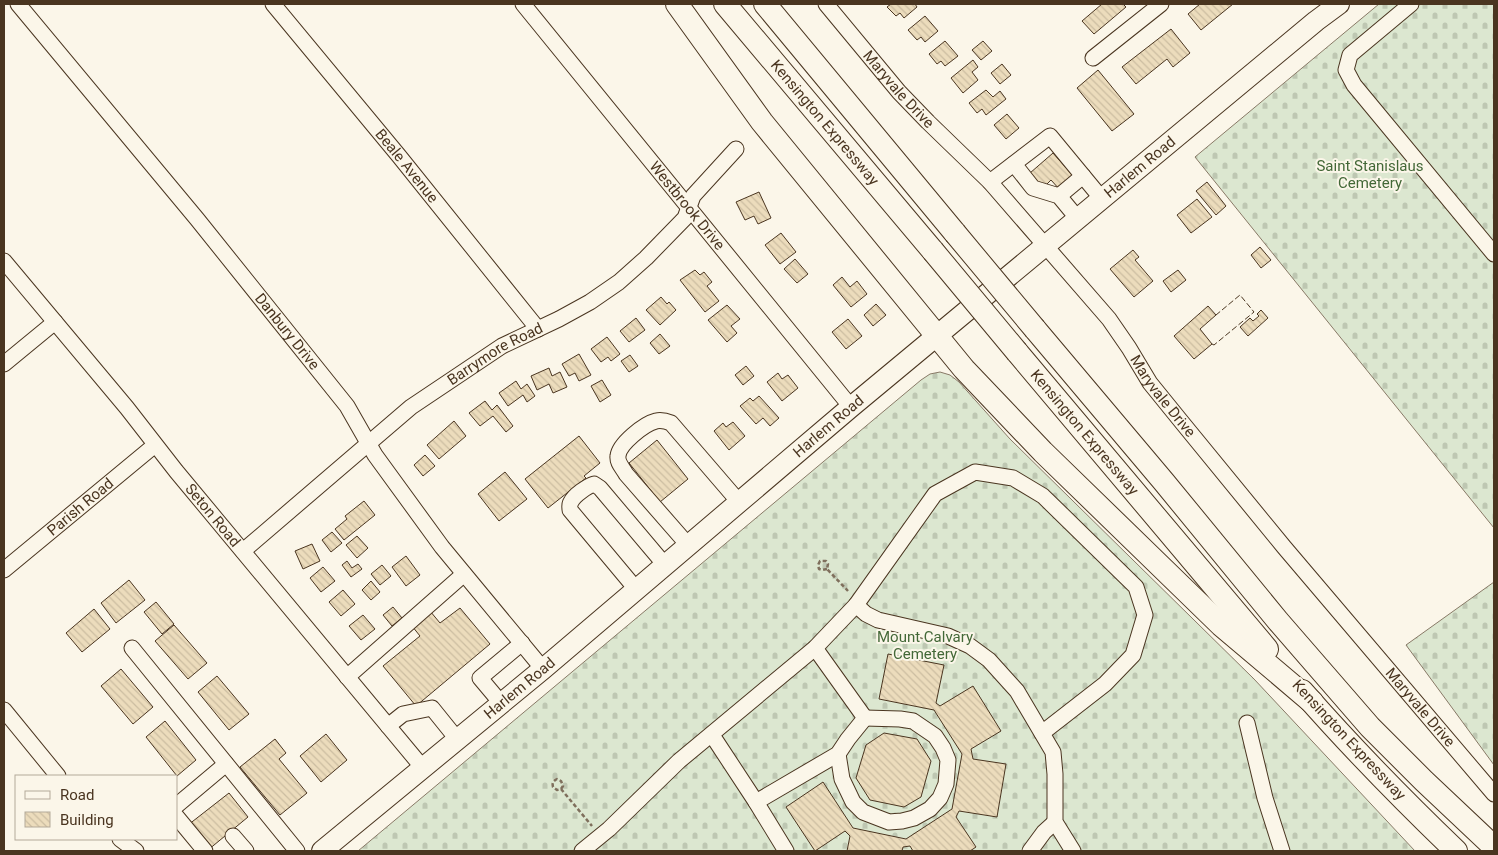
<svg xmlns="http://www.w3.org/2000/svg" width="1498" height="855" viewBox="0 0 1498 855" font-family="Roboto,sans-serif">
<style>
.cemetery{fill:url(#cemetery-stones);stroke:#887966}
.building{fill:url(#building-back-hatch);stroke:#4a3520}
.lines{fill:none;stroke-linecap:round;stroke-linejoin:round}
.minor-casing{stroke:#4a3520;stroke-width:17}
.major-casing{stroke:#4a3520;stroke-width:22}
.highway-casing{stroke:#4a3520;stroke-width:24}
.path{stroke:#7f6f5c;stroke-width:2.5;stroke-dasharray:4 2.5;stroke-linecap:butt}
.minor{stroke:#fbf6e9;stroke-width:15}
.major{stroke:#fbf6e9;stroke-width:20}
.highway{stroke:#fbf6e9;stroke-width:22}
.highway-bridge-casing{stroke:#4a3520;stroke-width:24;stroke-linecap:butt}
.highway-bridge{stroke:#fbf6e9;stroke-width:22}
.fence{stroke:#4a3520;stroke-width:1;stroke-dasharray:6 2.5;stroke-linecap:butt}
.labels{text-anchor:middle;stroke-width:4;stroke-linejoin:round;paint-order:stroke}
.street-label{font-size:15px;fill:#4a3520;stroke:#fbf6e9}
.park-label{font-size:15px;fill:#436837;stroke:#fbf6e9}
</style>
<defs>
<pattern id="cemetery-stones" width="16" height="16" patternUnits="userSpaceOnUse" patternTransform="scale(1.25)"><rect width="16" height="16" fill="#dce7d0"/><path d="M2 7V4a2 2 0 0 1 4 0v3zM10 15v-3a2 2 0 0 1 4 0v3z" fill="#bec7b2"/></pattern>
<pattern id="building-back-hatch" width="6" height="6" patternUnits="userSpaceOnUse" patternTransform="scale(1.25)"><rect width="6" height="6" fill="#ecdcbc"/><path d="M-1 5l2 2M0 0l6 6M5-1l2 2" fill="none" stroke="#ccbda1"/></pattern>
</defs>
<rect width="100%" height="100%" fill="#fbf6e9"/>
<path class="cemetery" d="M 1379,4 L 1494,4 L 1494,528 L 1195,157 Z
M 940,372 L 950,375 L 959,382 L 1010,439 L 1254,679 L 1415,851 L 358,851 L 921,380 L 930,374 Z
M 1494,582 L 1494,765 L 1406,645 Z"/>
<path class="building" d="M 891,4 L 915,4 L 917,7 L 904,18 L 900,13 L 896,16 L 887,7 Z
M 1102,4 L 1123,4 L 1126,7 L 1094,34 L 1082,21 Z
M 1200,4 L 1233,4 L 1201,30 L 1188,14 Z
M 925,16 L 938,31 L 925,42 L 921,37 L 917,40 L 908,30 Z
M 1171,29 L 1190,53 L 1173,67 L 1167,59 L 1136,84 L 1122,67 Z
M 945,41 L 958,56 L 945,66 L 941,61 L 937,64 L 929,54 Z
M 983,41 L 992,51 L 981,60 L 972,50 Z
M 973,60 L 978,67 L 972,72 L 978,80 L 963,93 L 951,78 Z
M 1002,64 L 1011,75 L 1000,84 L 991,73 Z
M 1098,70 L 1134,114 L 1112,131 L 1077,88 Z
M 986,90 L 993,97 L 1000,91 L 1006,99 L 986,115 L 982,109 L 977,113 L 969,103 Z
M 1007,114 L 1019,128 L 1006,139 L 994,125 Z
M 1053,153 L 1075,178 L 1060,190 L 1051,180 L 1043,188 L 1030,173 Z
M 1207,182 L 1226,206 L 1216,215 L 1196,191 Z
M 759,192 L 771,218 L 758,224 L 754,216 L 745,220 L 736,202 Z
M 1197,199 L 1212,217 L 1191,233 L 1177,215 Z
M 781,233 L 796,252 L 780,264 L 765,245 Z
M 1260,247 L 1271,260 L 1261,268 L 1251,255 Z
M 1133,250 L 1139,257 L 1135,260 L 1153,281 L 1134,297 L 1110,269 Z
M 795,259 L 808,274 L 797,283 L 784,269 Z
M 695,270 L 700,275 L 704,272 L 712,282 L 707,286 L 719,301 L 705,312 L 680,280 Z
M 1178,270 L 1186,280 L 1171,292 L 1163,281 Z
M 842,277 L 850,287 L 857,281 L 867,294 L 851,307 L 833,285 Z
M 661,297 L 667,304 L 669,302 L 676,310 L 660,325 L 646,310 Z
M 876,304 L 886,315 L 873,326 L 864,315 Z
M 727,305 L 740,319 L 731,326 L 737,333 L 727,342 L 708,320 Z
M 1208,306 L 1216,315 L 1200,329 L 1212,344 L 1194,359 L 1174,336 Z
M 1261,310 L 1268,318 L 1248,336 L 1240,327 L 1250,318 L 1253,321 L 1259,316 L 1257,314 Z
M 636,318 L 645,330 L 629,342 L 620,331 Z
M 848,319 L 862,336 L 846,349 L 832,332 Z
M 660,334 L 670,346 L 659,354 L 650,343 Z
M 607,337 L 620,354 L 611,361 L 608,357 L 601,362 L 591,349 Z
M 579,354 L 591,375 L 579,381 L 575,373 L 569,376 L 562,364 Z
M 630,355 L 638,366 L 629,372 L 621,361 Z
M 746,366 L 754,376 L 743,385 L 735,375 Z
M 549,368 L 552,376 L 560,372 L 567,387 L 553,393 L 549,384 L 537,390 L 531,376 Z
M 778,373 L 782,379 L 788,375 L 798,388 L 782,401 L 767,382 Z
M 602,380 L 611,395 L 600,402 L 591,386 Z
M 516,381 L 521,389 L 527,384 L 535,396 L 527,402 L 523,395 L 508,406 L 499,393 Z
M 759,396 L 779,418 L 770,426 L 763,418 L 756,424 L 740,406 L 750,398 L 753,401 Z
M 485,401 L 492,410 L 497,405 L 513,426 L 506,432 L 493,416 L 480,426 L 469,413 Z
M 454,421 L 466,436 L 439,459 L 427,445 Z
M 733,422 L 745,436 L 729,450 L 714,431 L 723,423 L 726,427 Z
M 579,436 L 600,463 L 584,476 L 586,478 L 548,508 L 525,479 Z
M 657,440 L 688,479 L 660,502 L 629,463 Z
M 425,455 L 435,466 L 423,476 L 414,465 Z
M 505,472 L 527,499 L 499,521 L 478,494 Z
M 364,501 L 375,515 L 344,540 L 335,529 L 347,519 L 345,516 Z
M 332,532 L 342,543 L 331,552 L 322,540 Z
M 357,536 L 368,548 L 357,558 L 346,545 Z
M 312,544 L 320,561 L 303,569 L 295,551 Z
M 406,556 L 420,575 L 406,586 L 392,567 Z
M 347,561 L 352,568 L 358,564 L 362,569 L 351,577 L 342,565 Z
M 382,565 L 391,576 L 380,585 L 371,574 Z
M 323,567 L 335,581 L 321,592 L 310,578 Z
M 129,580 L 145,600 L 116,623 L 101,603 Z
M 371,581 L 380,592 L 371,600 L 362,590 Z
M 343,590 L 355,604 L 341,616 L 329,602 Z
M 156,602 L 174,624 L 162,634 L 144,612 Z
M 393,607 L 402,618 L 392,626 L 383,615 Z
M 460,608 L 490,644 L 416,706 L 383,666 L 420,636 L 412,626 L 430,611 L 440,623 Z
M 94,609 L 110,629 L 82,652 L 66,633 Z
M 363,615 L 375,629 L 361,640 L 349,626 Z
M 174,625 L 207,663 L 188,679 L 155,641 Z
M 888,654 L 944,665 L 936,703 L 940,706 L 973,686 L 1001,731 L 971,749 L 973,759 L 1006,764 L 997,817 L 959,811 L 956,817 L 976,847 L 970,851 L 913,851 L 910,846 L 903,847 L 902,851 L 847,851 L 850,836 L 845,831 L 815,851 L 786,807 L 823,782 L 853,828 L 906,839 L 952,809 L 962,754 L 934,710 L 879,699 Z
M 121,669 L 153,707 L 133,724 L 101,686 Z
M 217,676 L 249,714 L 229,730 L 198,692 Z
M 165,721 L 196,760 L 177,776 L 146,737 Z
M 884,733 L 917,739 L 931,761 L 921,797 L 904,807 L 870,800 L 856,778 L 866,745 Z
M 326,734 L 347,760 L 321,782 L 300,756 Z
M 275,739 L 286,753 L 279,759 L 307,793 L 280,815 L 240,767 Z
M 229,793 L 248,817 L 208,850 L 188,825 Z"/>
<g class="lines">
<defs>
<g id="minor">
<path id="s1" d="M 18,4 L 197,219 L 347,406 L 375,455 L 442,547 L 543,669"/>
<path id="s2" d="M 273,4 L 399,156 L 538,329"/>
<path id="s3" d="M 523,4 L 851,407"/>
<path id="s4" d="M 826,4 L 899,92 L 928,122 L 990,182 L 1109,319 L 1129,348 L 1150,383 L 1180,420 L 1284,547 L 1494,794"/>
<path d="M 1411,4 L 1350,55 L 1346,70 L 1354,85 L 1494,254"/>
<path d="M 1093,58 L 1161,4"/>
<path d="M 1014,164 L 1033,188 L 1059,196 L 1078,219"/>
<path d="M 990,182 L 1050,136 L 1102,199"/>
<path d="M 1059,196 L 1083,176"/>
<path id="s5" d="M 4,261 L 127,408 L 176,471 L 423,768"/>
<path d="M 4,364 L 55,322"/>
<path d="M 688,545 L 626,474 C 623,468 617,463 618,456 C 619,444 644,424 656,421 C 661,420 666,421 671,423 L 739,502"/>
<path id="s6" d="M 243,551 L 411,407 L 502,346 L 559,319 L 590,302 L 619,282 L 646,258 L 685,218 L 693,196 L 736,149"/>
<path id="s7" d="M 4,570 L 155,445"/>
<path d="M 636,589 L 570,510 C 570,507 569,504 571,502 C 574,495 588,486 594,484 L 600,488 L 665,565"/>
<path d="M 856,605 L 866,614 L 878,620 L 948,636 L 970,646 L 989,660 L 1017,691 L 1053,752 L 1055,774 L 1055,822 L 1073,851"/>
<path d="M 132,648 L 297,851"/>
<path d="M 347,677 L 464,574"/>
<path d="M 501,703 L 480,678 L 522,643"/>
<path d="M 4,710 L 58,776"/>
<path d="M 1247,723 L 1265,798 L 1282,851"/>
<path d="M 388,726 L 403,714 L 432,708 L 457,739"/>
<path d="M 712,735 L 756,802 L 786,851"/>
<path d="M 838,754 L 842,779 L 853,802 L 863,812 L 889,822 L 902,821 L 914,818 L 930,809 L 940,798 L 946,784 L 948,760 L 943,748 L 935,736 L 913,721 L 900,719 L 865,718"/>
<path d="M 756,802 L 838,754 L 848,739 L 865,718 L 815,648"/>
<path d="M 176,806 L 226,764"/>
<path d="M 176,816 L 205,851"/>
<path d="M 233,836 L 246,851"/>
<path d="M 120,839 L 136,851"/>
<path d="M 582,851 L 609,829 L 679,761 L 815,648 L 856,605 L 935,494 L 975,472 L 1013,478 L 1043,496 L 1136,587 L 1145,615 L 1133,655 L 1105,684 L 1042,733"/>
<path d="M 1030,851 L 1044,832 L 1055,822"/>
</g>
<g id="major">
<path id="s8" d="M 322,851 L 543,669 L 851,407 L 1316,21 L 1339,4"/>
</g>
<g id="highway">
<path d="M 677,4 L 762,122 L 964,369 L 1043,452 L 1221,625 L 1312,702"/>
<path id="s9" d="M 725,4 L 933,251"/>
<path d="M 765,4 L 955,233"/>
<path d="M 1035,329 L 1164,482 L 1278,621 L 1370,727 L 1424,781 L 1494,847"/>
<path id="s10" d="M 1017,352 L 1267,649"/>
<path d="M 1302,691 C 1351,747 1403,800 1456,851"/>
</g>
</defs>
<use href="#minor" class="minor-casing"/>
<use href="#major" class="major-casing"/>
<use href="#highway" class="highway-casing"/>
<path class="path" d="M 827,569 L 822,570 L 819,569 L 818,565 L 820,561 L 826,561 L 828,564 L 827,569 L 848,591
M 561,789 L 563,786 L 561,781 L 557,779 C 553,781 552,783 553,787 L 557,790 L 561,789 L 592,826"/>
<use href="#minor" class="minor"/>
<use href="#major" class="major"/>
<use href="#highway" class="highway"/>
<defs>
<path id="highway-bridge" d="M 955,233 L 1035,329
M 933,251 L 1017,352"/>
</defs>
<use href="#highway-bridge" class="highway-bridge-casing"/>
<use href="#highway-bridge" class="highway-bridge"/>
<path class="fence" d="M 1212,344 L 1214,345 L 1254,312 L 1240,295 L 1216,315"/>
</g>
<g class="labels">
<g class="street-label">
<text dy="5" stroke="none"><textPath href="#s4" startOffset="112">Maryvale Drive</textPath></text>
<text dy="5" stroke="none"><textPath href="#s9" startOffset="155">Kensington Expressway</textPath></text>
<text dy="5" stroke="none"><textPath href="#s2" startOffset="210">Beale Avenue</textPath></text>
<text dy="5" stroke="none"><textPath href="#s8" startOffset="1066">Harlem Road</textPath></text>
<text dy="5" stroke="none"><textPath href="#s3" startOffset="260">Westbrook Drive</textPath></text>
<text dy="5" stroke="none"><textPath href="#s1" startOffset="424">Danbury Drive</textPath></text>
<text dy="5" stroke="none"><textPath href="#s6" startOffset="321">Barrymore Road</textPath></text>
<text dy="5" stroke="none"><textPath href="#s4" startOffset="518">Maryvale Drive</textPath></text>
<text dy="5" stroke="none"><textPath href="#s8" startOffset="661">Harlem Road</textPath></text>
<text dy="5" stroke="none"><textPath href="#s10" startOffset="105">Kensington Expressway</textPath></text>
<text dy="5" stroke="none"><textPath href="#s7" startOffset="99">Parish Road</textPath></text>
<text dy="5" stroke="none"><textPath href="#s5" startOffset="329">Seton Road</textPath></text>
<text dy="5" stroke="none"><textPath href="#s8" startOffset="256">Harlem Road</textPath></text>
<text dy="5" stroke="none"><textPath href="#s4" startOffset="922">Maryvale Drive</textPath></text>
<text transform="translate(1349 740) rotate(47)" y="5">Kensington Expressway</text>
</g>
<g class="park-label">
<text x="1370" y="171">Saint Stanislaus<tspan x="1370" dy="17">Cemetery</tspan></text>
<text x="925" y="642">Mount Calvary<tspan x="925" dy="17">Cemetery</tspan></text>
</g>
</g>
<rect width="1498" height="855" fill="none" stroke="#4a3520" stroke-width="10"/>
<rect x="15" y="775" width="162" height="65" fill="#fbf6e9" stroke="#b4a999"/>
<rect x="25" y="791" width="25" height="8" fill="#fbf6e9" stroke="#b4a999"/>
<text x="60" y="800" font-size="15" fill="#4a3520">Road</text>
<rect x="25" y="812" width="25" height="15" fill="url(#building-back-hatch)" stroke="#b4a999"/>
<text x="60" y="825" font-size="15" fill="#4a3520">Building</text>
</svg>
